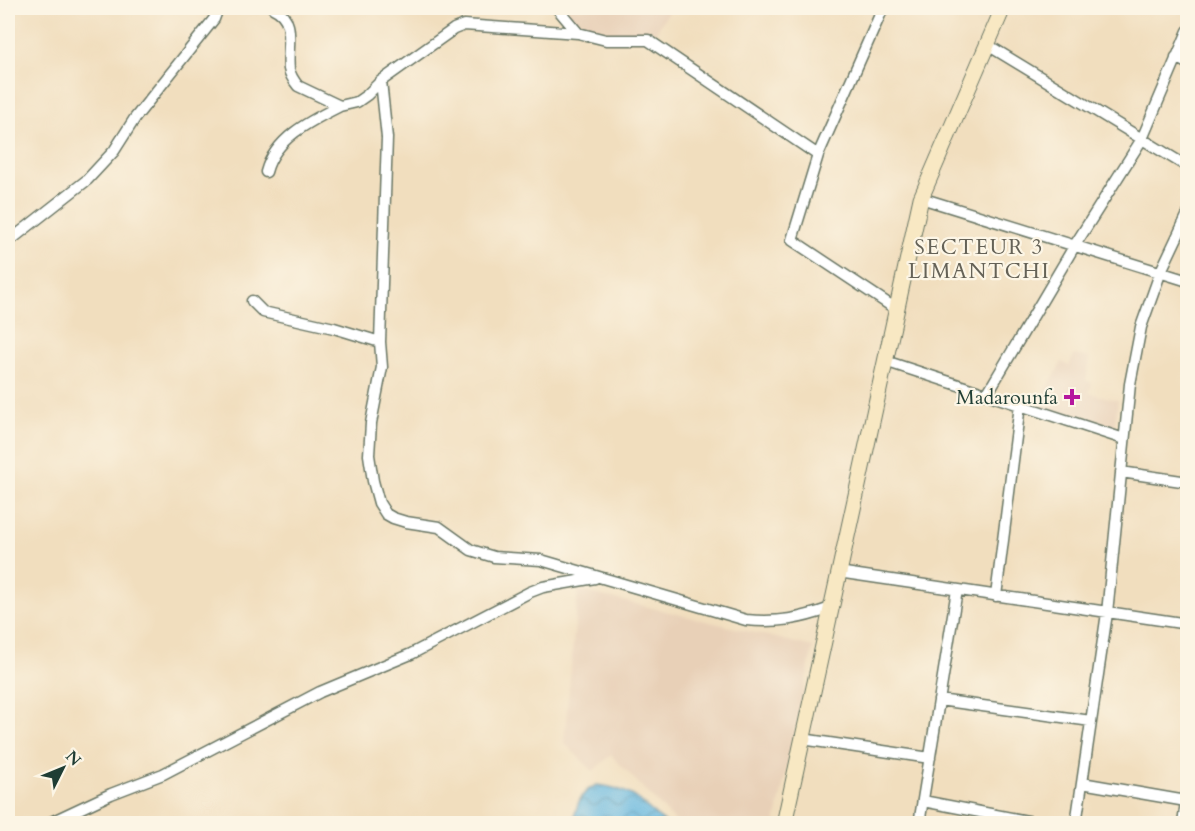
<svg xmlns="http://www.w3.org/2000/svg" width="1195" height="831" viewBox="0 0 1195 831" font-family="Cardo,serif">
<style>
.built{fill:#e8d0b7}
.water{fill:url(#water-waves);stroke:#427a8a;stroke-width:1.5}
.lines{fill:none;stroke-linecap:round;stroke-linejoin:round}
.street-casing{stroke:#687564;stroke-width:13}
.secondary-casing{stroke:#687564;stroke-width:17}
.street{stroke:#fff;stroke-width:10}
.secondary{stroke:#f8e8c3;stroke-width:15}
.poi-dot{fill:#b5179e;stroke:#fcf5e5;stroke-width:2}
.labels{text-anchor:middle;stroke-width:4.5;stroke-linejoin:round;paint-order:stroke}
.poi-label{font-size:20px;fill:#1f3d34;stroke:#fcf5e5;text-anchor:end}
.neighbourhood-label{font-size:21px;letter-spacing:1.5px;fill:#656257;stroke:#fcf5e5}
</style>
<defs>
<pattern id="water-waves" width="16" height="10" patternUnits="userSpaceOnUse" patternTransform="scale(1.5)"><rect width="16" height="10" fill="#65b7e0"/><path d="M0 5q4-4 8 0t8 0" fill="none" stroke="#5396b6"/></pattern>
</defs>
<rect width="100%" height="100%" fill="#fcf5e5"/>
<filter id="ink" filterUnits="userSpaceOnUse"><feTurbulence type="fractalNoise" baseFrequency=".0167" numOctaves="2"/><feDisplacementMap in="SourceGraphic" scale="12" xChannelSelector="R" yChannelSelector="G"/><feConvolveMatrix kernelMatrix="1 2 1 2 8 2 1 2 1" color-interpolation-filters="sRGB"/></filter>
<filter id="wash" filterUnits="userSpaceOnUse"><feTurbulence type="fractalNoise" baseFrequency=".008" numOctaves="4" result="noise"/><feDisplacementMap in="SourceGraphic" scale="24" xChannelSelector="R" yChannelSelector="G"/><feGaussianBlur stdDeviation="1.35" result="paint"/><feColorMatrix in="noise" values="0 0 0 0 0 0 0 0 0 0 0 0 0 0 0 0 0 1.4 0 .05"/><feComposite in="paint" operator="in"/></filter>
<g filter="url(#wash)">
<rect width="100%" height="100%" fill="#f1debe"/>
<path class="built" d="M 565,8 L 671,8 L 653,37 L 602,37 L 579,26 Z
M 1074,355 L 1090,358 L 1086,380 L 1092,383 L 1089,393 L 1118,400 L 1114,432 L 1037,406 L 1062,362 L 1069,366 Z
M 578,590 L 813,647 L 775,823 L 677,823 L 611,755 L 593,771 L 564,743 Z"/>
<path class="water" d="M 597,785 C 608,786 623,790 633,796 C 645,803 654,816 666,823 L 573,823 C 577,806 579,792 597,785 Z"/>
</g>
<g filter="url(#ink)">
<g class="lines">
<defs>
<path id="street" d="M 273,8 C 298,19 286,48 289,69 C 290,75 294,81 298,86 L 340,106 L 357,102 L 367,95 L 381,81 L 454,29 L 464,25 L 578,33 L 606,40 L 648,40 L 818,155
M 557,8 L 578,33
M 883,8 L 818,155 L 792,240 L 896,309
M 986,44 L 1188,167
M 1176,57 L 1188,64
M 381,81 L 387,138 L 380,342 L 382,367 L 371,423 L 369,455 L 373,481 L 379,503 L 386,514 L 393,518 L 406,522 L 439,527 L 471,550 L 494,557 L 541,560 L 746,620 C 778,623 800,619 831,608
M 266,172 C 275,138 310,121 340,106
M 921,198 L 1188,281
M 8,242 L 87,180 L 114,151 L 135,118 L 214,19 L 218,8
M 252,301 L 263,312 L 334,328 L 380,342
M 885,361 L 1124,439
M 987,394 L 1075,245 L 1142,139 L 1188,31
M 1121,472 L 1188,482
M 838,572 L 1188,624
M 996,596 L 1020,405
M 939,700 L 1091,721
M 802,739 L 930,758
M 1082,783 L 1186,801
M 923,801 L 1043,824
M 47,824 L 111,794 L 163,774 L 320,692 L 411,654 L 530,592 L 543,587 L 595,578
M 919,824 L 957,590
M 1076,824 L 1107,613 L 1130,384 L 1141,327 L 1161,271 L 1188,214
M 1183,824 L 1187,794"/>
<path id="secondary" d="M 784,824 L 921,198 L 1003,8"/>
</defs>
<use href="#street" class="street-casing"/>
<use href="#secondary" class="secondary-casing"/>
<use href="#street" class="street"/>
<use href="#secondary" class="secondary"/>
</g>
</g>
<path class="poi-dot" d="M1069 388h6v6h6v6h-6v6h-6v-6h-6v-6h6z"/>
<g class="labels">
<g class="poi-label">
<text x="1058" y="404">Madarounfa</text>
</g>
<g class="neighbourhood-label">
<text x="979" y="254">SECTEUR 3<tspan x="979" dy="24">LIMANTCHI</tspan></text>
</g>
</g>
<rect width="1195" height="831" fill="none" stroke="#fcf5e5" stroke-width="30"/>
<g transform="translate(63 768) rotate(47)" stroke="#fcf5e5" stroke-width="4.5" paint-order="stroke">
<path d="M0-4.5L10 22L0 15L-10 22Z" fill="#1f3d34"/>
<text y="-9" font-size="16" font-weight="bold" text-anchor="middle" fill="#1f3d34">N</text>
</g>
</svg>
